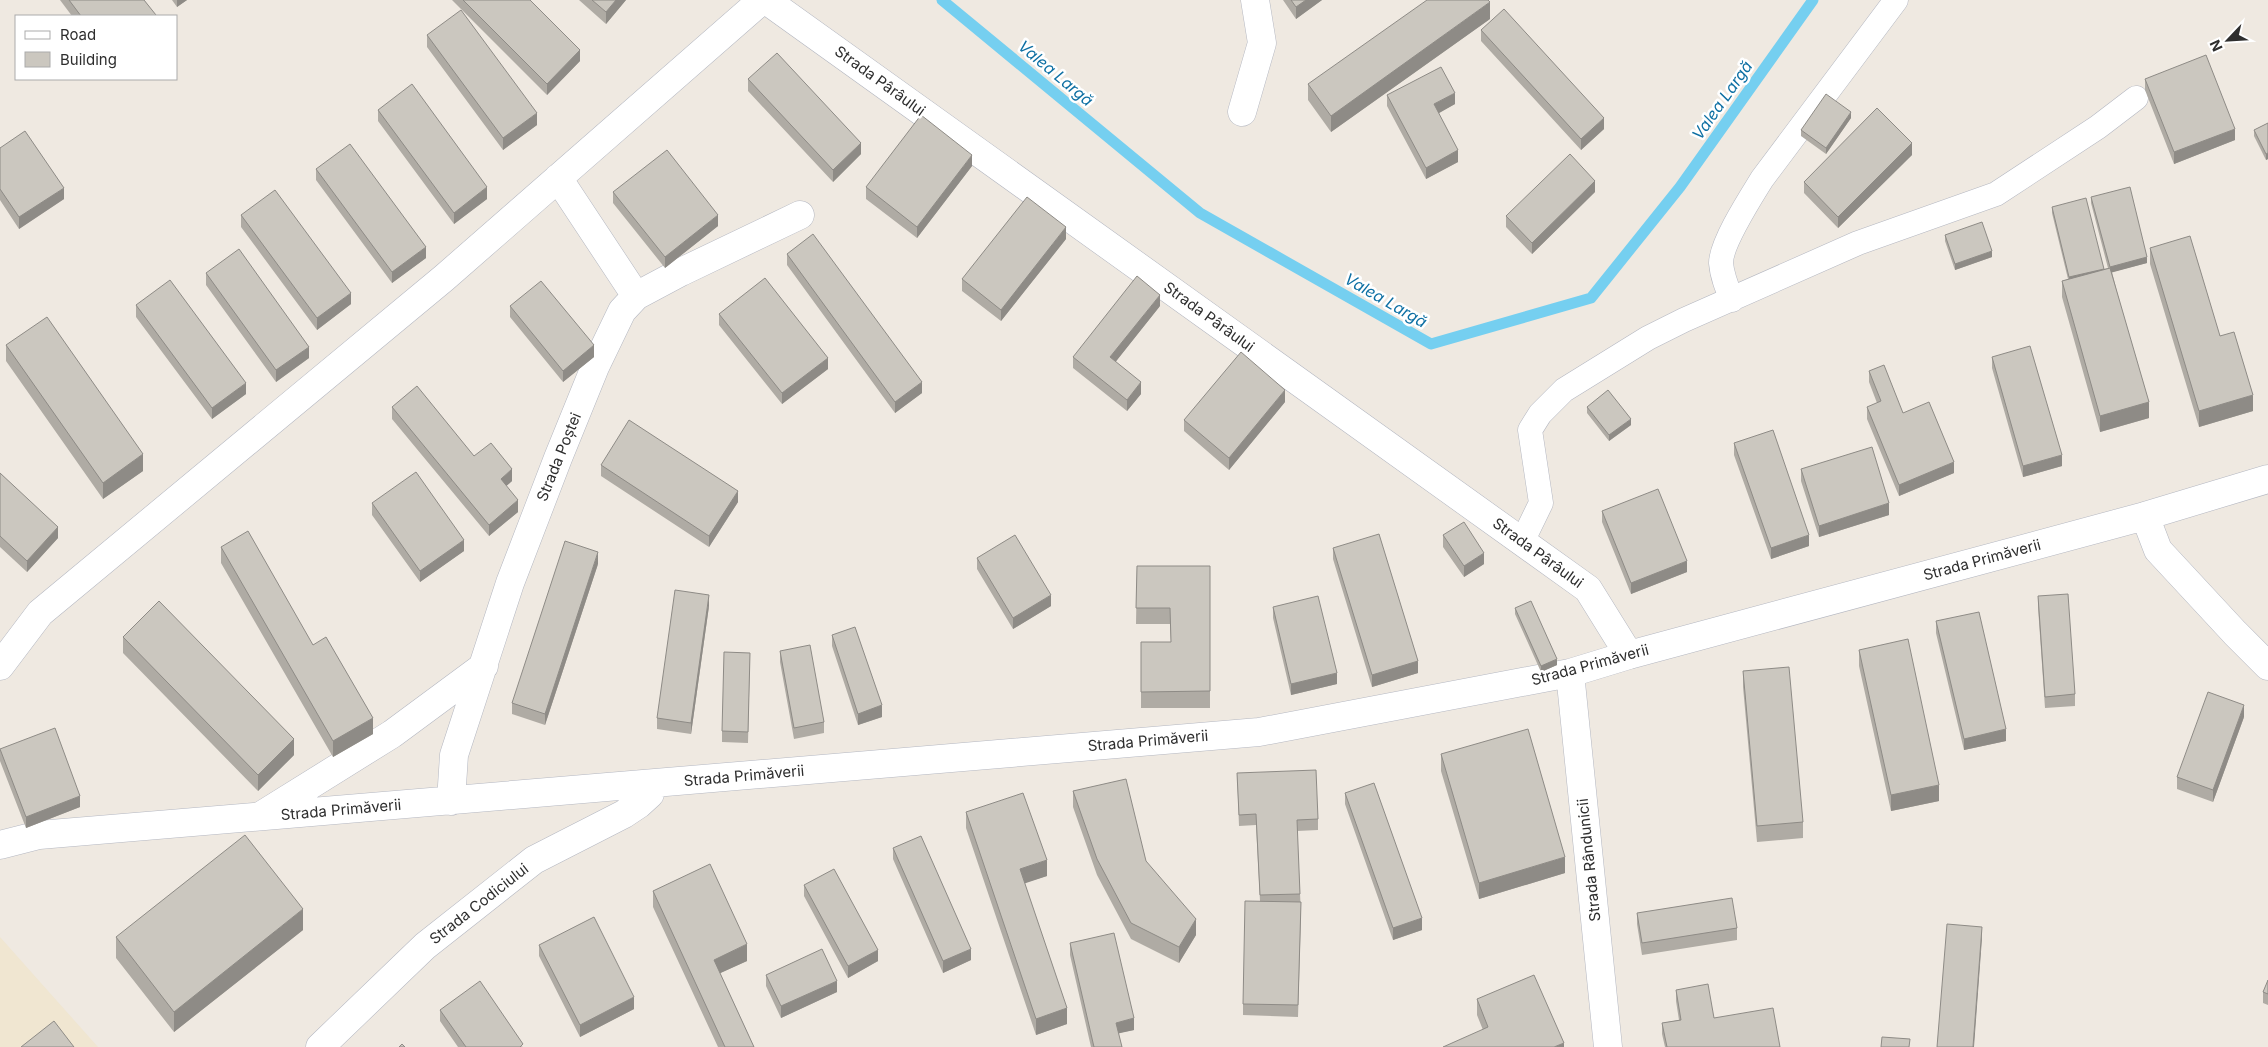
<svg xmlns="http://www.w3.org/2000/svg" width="2268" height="1047" viewBox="0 0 2268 1047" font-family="Inter,sans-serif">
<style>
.education{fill:#f0e6d1}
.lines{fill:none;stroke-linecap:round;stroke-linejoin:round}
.stream{stroke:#75cff0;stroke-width:11}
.lane-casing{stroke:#b4b7c1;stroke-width:25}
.street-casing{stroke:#b4b7c1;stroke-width:29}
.lane{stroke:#fff;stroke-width:24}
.street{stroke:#fff;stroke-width:28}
.wall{fill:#afaba4}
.shaded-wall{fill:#8e8b86}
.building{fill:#cbc7bf;stroke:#8e8b86}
.labels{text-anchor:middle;stroke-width:5;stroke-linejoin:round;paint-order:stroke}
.street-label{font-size:15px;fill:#2e2e2e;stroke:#fff}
.water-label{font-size:16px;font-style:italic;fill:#0d6fa3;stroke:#fff}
</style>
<rect width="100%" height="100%" fill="#efe9e1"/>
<path class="education" d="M 0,937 L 98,1047 L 0,1047 Z"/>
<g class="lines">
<path class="stream" d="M 942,0 L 1200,213 L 1431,344 L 1591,298 L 1680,187 L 1813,0"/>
<defs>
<path id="lane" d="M 1732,300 C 1727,288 1722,276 1721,263 C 1721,243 1751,197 1762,179 L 1896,0
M 1522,542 L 1541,503 L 1530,430 L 1540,414 L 1564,390 L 1648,338 L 1684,320 L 1858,243 L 1996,194 L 2098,127 L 2136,98"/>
<path id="street" d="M 766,0 L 1588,589 L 1629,655
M 1242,112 L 1262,43 L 1255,0
M 558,178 L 636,296
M 2145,516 L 2158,550 L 2235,633 L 2268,666
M 0,666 L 40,613 L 444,278 L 762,0
M 1570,673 L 1608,1047
M 451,801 L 454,755 L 510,583 L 558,458 L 595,367 L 622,311 L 636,296 L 681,272 L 800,215
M 262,815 L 392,734 L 484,666
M 0,845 L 39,835 L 1259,732 L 1570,673 L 1629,655 L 2145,516 L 2268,479
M 320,1047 L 425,946 L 534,860 L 624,814 L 639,804 L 650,794 L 652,784"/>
</defs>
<use href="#lane" class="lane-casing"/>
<use href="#street" class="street-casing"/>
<use href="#lane" class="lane"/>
<use href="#street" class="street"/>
</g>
<path class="wall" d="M 60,0 L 144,0 L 156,16 L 72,16 Z
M 172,0 L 187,0 L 177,7 Z
M 452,0 L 530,0 L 580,61 L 547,95 Z
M 579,0 L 626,0 L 606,24 Z
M 1283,0 L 1322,0 L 1296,19 Z
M 1490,19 L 1331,132 L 1308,100 L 1308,84 Z
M 1481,30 L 1604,129 L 1581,150 L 1481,41 Z
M 427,35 L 537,125 L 503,150 L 427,47 Z
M 748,79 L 861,154 L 833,182 L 748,91 Z
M 2145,79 L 2235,140 L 2174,164 L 2145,90 Z
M 1387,95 L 1455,104 L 1438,113 L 1458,162 L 1426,179 L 1387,106 Z
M 378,110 L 487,199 L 454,224 L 378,121 Z
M 1851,118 L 1826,154 L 1801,136 L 1801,130 Z
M 2268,123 L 2268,159 L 2266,160 L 2254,136 L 2254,130 Z
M 0,148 L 64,199 L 19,229 L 0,200 Z
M 1912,155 L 1838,228 L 1804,193 L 1804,182 Z
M 972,166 L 917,238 L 866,199 L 866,187 Z
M 316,169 L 426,258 L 392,283 L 316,180 Z
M 613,192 L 718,226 L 665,268 L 613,203 Z
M 1595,192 L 1532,254 L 1506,227 L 1506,216 Z
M 2091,197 L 2147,263 L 2112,272 L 2149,418 L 2100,432 L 2062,297 L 2062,281 L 2068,279 L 2052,213 L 2052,207 L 2104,269 L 2108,268 L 2091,203 Z
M 241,215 L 351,304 L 317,330 L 241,227 Z
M 1945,235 L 1992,257 L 1955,270 L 1945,241 Z
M 1066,239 L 1001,321 L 962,291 L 962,279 Z
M 2150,248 L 2220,336 L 2253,411 L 2199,427 L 2150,264 Z
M 787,254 L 922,393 L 895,413 L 787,265 Z
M 206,273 L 309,358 L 276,382 L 206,285 Z
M 136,305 L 246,394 L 212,419 L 136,317 Z
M 510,306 L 594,357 L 563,382 L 510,317 Z
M 1160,306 L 1115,362 L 1141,394 L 1127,411 L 1073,368 L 1073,357 Z
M 719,314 L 828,369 L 782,404 L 719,325 Z
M 6,345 L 143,471 L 103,499 L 6,361 Z
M 1992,357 L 2062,466 L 2023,477 L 1992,368 Z
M 1869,371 L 1903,413 L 1954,473 L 1899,496 L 1867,419 L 1867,407 L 1877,403 L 1869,382 Z
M 1285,402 L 1229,470 L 1184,431 L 1184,420 Z
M 392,407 L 474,456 L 512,481 L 506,486 L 518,512 L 489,536 L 392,419 Z
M 1587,407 L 1631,425 L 1609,441 L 1587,413 Z
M 1734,443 L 1809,546 L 1771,559 L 1734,455 Z
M 601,465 L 738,502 L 709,547 L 601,476 Z
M 1801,469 L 1889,515 L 1819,537 L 1801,481 Z
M 0,473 L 58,538 L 27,572 L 0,547 Z
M 372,503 L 464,551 L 420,582 L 372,515 Z
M 1602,511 L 1687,572 L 1631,594 L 1602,522 Z
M 1443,535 L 1484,564 L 1464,577 L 1443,547 Z
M 221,547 L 313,645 L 373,734 L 333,757 L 221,563 Z
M 1333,548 L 1418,673 L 1372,687 L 1333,559 Z
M 977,558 L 1051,606 L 1013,629 L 977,569 Z
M 598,564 L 545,725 L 512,714 L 512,703 Z
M 1137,566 L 1210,566 L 1210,708 L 1141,708 L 1141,642 L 1171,642 L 1170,624 L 1136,624 Z
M 2038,596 L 2075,694 L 2075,706 L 2045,708 L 2038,607 Z
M 709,606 L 691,734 L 657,729 L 657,718 Z
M 1273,607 L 1337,684 L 1291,695 L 1273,618 Z
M 1515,608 L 1557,665 L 1541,672 L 1515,614 Z
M 1936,621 L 2006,741 L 1964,750 L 1936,633 Z
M 832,635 L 882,717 L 858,725 L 832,646 Z
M 123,637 L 294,755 L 258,791 L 123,653 Z
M 1859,650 L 1939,801 L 1891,811 L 1859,666 Z
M 780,651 L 824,722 L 824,733 L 794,739 L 780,662 Z
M 750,653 L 748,743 L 722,742 L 722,731 Z
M 1743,671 L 1803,822 L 1803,838 L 1757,842 L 1743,687 Z
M 2244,717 L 2213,802 L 2177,789 L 2177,777 Z
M 0,749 L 80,807 L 26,828 L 0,761 Z
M 1441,754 L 1565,873 L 1479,899 L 1441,771 Z
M 1237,773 L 1318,819 L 1318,830 L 1297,831 L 1301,914 L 1298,1017 L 1243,1015 L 1243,1004 L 1260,901 L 1256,825 L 1239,826 Z
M 1073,791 L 1196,935 L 1179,963 L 1131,939 L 1097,875 L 1073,807 Z
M 1345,793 L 1422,930 L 1393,940 L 1345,804 Z
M 966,812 L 1047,876 L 1024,883 L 1067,1024 L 1036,1035 L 966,828 Z
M 893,848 L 971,960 L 943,973 L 893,859 Z
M 804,885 L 878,961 L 848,978 L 804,896 Z
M 653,891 L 747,961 L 720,973 L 754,1047 L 718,1047 L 653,907 Z
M 1637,913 L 1737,928 L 1737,940 L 1642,955 L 1637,924 Z
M 303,930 L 174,1032 L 116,958 L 116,937 Z
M 1070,943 L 1134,1030 L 1118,1033 L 1122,1047 L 1091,1047 L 1070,955 Z
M 539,945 L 634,1009 L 580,1037 L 539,956 Z
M 766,975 L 837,992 L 781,1018 L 766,986 Z
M 2268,980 L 2268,1005 L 2263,1003 L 2263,992 Z
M 1676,990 L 1714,1018 L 1780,1047 L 1665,1047 L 1662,1034 L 1662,1023 L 1679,1020 L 1676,1001 Z
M 1477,999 L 1564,1047 L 1483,1030 L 1477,1015 Z
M 440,1010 L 523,1047 L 458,1047 L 440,1021 Z"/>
<path class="shaded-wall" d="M 177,0 L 187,0 L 177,7 Z
M 616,0 L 626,0 L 606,24 L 606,12 Z
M 1306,0 L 1322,0 L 1296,19 L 1296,7 Z
M 1490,2 L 1490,19 L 1331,132 L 1331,116 Z
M 580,50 L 580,61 L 547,95 L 547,84 Z
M 1455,93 L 1455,104 L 1434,116 L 1434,104 Z
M 1851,112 L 1851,118 L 1826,154 L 1826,148 Z
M 537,113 L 537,125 L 503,150 L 503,138 Z
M 1604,118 L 1604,129 L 1581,150 L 1581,139 Z
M 2235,129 L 2235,140 L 2174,164 L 2174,152 Z
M 861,143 L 861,154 L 833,182 L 833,170 Z
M 1912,143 L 1912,155 L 1838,228 L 1838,217 Z
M 1458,150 L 1458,162 L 1426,179 L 1426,168 Z
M 2268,153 L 2268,159 L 2266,160 L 2266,154 Z
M 972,155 L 972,166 L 917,238 L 917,227 Z
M 1595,181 L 1595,192 L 1532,254 L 1532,243 Z
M 487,187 L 487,199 L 454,224 L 454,213 Z
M 64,188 L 64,199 L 19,229 L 19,217 Z
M 718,215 L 718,226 L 665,268 L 665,257 Z
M 1066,227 L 1066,239 L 1001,321 L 1001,310 Z
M 426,247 L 426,258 L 392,283 L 392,272 Z
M 1992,251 L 1992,257 L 1955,270 L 1955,264 Z
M 2147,257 L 2147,263 L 2110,273 L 2110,267 Z
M 2104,269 L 2069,283 L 2069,277 Z
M 351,293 L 351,304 L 317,330 L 317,318 Z
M 1160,295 L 1160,306 L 1110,369 L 1110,357 Z
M 594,345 L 594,357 L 563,382 L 563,371 Z
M 309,347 L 309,358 L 276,382 L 276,370 Z
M 828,358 L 828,369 L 782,404 L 782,393 Z
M 922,382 L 922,393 L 895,413 L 895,402 Z
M 1141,382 L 1141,394 L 1127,411 L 1127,400 Z
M 246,383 L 246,394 L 212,419 L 212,408 Z
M 1285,390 L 1285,402 L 1229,470 L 1229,458 Z
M 2253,395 L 2253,411 L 2199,427 L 2199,411 Z
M 2149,402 L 2149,418 L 2100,432 L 2100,416 Z
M 1631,419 L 1631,425 L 1609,441 L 1609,435 Z
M 143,454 L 143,471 L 103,499 L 103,483 Z
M 2062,455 L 2062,466 L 2023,477 L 2023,466 Z
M 1954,462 L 1954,473 L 1899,496 L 1899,485 Z
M 512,469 L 512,481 L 501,491 L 501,479 Z
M 738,491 L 738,502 L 709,547 L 709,536 Z
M 518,500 L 518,512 L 489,536 L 489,525 Z
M 1889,503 L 1889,515 L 1819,537 L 1819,526 Z
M 58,527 L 58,538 L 27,572 L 27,561 Z
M 1809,535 L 1809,546 L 1771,559 L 1771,548 Z
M 464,540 L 464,551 L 420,582 L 420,571 Z
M 598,552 L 598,564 L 545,725 L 545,714 Z
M 1484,553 L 1484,564 L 1464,577 L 1464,566 Z
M 1687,561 L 1687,572 L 1631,594 L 1631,583 Z
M 709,595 L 709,606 L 691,734 L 691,723 Z
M 1051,595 L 1051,606 L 1013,629 L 1013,618 Z
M 1557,659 L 1557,665 L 1541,672 L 1541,666 Z
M 1418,661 L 1418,673 L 1372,687 L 1372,675 Z
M 1337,673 L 1337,684 L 1291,695 L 1291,684 Z
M 882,705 L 882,717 L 858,725 L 858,714 Z
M 2244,705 L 2244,717 L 2213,802 L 2213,790 Z
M 373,718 L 373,734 L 333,757 L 333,741 Z
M 2006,729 L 2006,741 L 1964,750 L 1964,739 Z
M 294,739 L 294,755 L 258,791 L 258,775 Z
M 1939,785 L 1939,801 L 1891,811 L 1891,795 Z
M 80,796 L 80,807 L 26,828 L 26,817 Z
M 1565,857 L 1565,873 L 1479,899 L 1479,883 Z
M 1047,860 L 1047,876 L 1020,885 L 1020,869 Z
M 303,909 L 303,930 L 174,1032 L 174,1012 Z
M 1422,918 L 1422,930 L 1393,940 L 1393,928 Z
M 1196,919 L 1196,935 L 1179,963 L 1179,947 Z
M 1982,927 L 1982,938 L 1974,1047 L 1973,1047 Z
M 747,944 L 747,961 L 714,976 L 714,960 Z
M 971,949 L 971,960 L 943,973 L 943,961 Z
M 878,950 L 878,961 L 848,978 L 848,966 Z
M 837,981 L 837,992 L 781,1018 L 781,1006 Z
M 634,997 L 634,1009 L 580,1037 L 580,1025 Z
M 1067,1008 L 1067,1024 L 1036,1035 L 1036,1019 Z
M 1134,1018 L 1134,1030 L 1116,1034 L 1116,1023 Z
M 1564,1043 L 1564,1047 L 1554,1047 Z"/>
<path class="building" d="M 69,0 L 144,0 L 156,15 L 154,16 L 81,16 Z
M 463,0 L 530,0 L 580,50 L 547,84 Z
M 592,0 L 616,0 L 606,12 Z
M 1291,0 L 1306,0 L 1296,7 Z
M 1427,0 L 1488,0 L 1490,2 L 1331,116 L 1308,84 Z
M 1504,9 L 1604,118 L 1581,139 L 1481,30 Z
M 461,10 L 537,113 L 503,138 L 427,35 Z
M 777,53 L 861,143 L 833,170 L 748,79 Z
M 2206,55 L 2235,129 L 2174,152 L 2145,79 Z
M 1441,67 L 1455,93 L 1434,104 L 1458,150 L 1426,168 L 1387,95 Z
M 412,84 L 487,187 L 454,213 L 378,110 Z
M 1826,94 L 1851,112 L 1826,148 L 1801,130 Z
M 1877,108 L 1912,143 L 1838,217 L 1804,182 Z
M 921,115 L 972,155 L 917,227 L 866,187 Z
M 2268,123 L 2268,153 L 2266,154 L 2254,130 Z
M 25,131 L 64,188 L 19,217 L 0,189 L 0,148 Z
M 350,144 L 426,247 L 392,272 L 316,169 Z
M 667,150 L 718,215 L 665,257 L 613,192 Z
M 1570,154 L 1595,181 L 1532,243 L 1506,216 Z
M 2130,187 L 2147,257 L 2110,267 L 2091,197 Z
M 275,190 L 351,293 L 317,318 L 241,215 Z
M 1027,197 L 1066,227 L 1001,310 L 962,279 Z
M 2086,198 L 2104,269 L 2069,277 L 2052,207 Z
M 1982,222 L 1992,251 L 1955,264 L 1945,235 Z
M 813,234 L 922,382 L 895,402 L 787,254 Z
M 2190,236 L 2220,336 L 2234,332 L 2253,395 L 2199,411 L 2150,248 Z
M 239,249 L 309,347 L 276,370 L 206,273 Z
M 2110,268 L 2149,402 L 2100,416 L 2062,281 Z
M 1137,276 L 1160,295 L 1110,357 L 1141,382 L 1127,400 L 1073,357 Z
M 765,278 L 828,358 L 782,393 L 719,314 Z
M 170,280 L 246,383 L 212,408 L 136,305 Z
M 541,281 L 594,345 L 563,371 L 510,306 Z
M 47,317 L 143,454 L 103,483 L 6,345 Z
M 2030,346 L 2062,455 L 2023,466 L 1992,357 Z
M 1241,352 L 1285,390 L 1229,458 L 1184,420 Z
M 1884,365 L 1903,413 L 1929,402 L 1954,462 L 1899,485 L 1867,407 L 1881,401 L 1869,371 Z
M 417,386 L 474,456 L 491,443 L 512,469 L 501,479 L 518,500 L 489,525 L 392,407 Z
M 1608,390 L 1631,419 L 1609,435 L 1587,407 Z
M 629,420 L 738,491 L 709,536 L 601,465 Z
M 1773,430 L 1809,535 L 1771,548 L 1734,443 Z
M 1872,447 L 1889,503 L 1819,526 L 1801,469 Z
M 416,472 L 464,540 L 420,571 L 372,503 Z
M 0,473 L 58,527 L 27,561 L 0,536 Z
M 1658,489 L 1687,561 L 1631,583 L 1602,511 Z
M 1464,522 L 1484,553 L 1464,566 L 1443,535 Z
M 248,531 L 313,645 L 326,637 L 373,718 L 333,741 L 221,547 Z
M 1379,534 L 1418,661 L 1372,675 L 1333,548 Z
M 1015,535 L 1051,595 L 1013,618 L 977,558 Z
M 565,541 L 598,552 L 545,714 L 512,703 Z
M 1137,566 L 1210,566 L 1210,691 L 1141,692 L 1141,642 L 1171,642 L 1170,608 L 1136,608 Z
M 675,590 L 709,595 L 691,723 L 657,718 Z
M 2068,594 L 2075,694 L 2045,697 L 2038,596 Z
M 1318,596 L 1337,673 L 1291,684 L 1273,607 Z
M 159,601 L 294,739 L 258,775 L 123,637 Z
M 1531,601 L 1557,659 L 1541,666 L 1515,608 Z
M 1979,612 L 2006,729 L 1964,739 L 1936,621 Z
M 855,627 L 882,705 L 858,714 L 832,635 Z
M 1908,639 L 1939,785 L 1891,795 L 1859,650 Z
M 810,645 L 824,722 L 794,728 L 780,651 Z
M 724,652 L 750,653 L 748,732 L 722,731 Z
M 1789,667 L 1803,822 L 1757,826 L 1743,671 Z
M 2208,692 L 2244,705 L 2213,790 L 2177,777 Z
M 55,728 L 80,796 L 26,817 L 0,749 Z
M 1528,729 L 1565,857 L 1479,883 L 1441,754 Z
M 1316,770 L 1318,819 L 1297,820 L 1300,894 L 1260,895 L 1256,814 L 1239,815 L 1237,773 Z
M 1126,779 L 1146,861 L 1196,919 L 1179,947 L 1131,923 L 1097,859 L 1073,791 Z
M 1374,783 L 1422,918 L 1393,928 L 1345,793 Z
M 1023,793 L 1047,860 L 1020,869 L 1067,1008 L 1036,1019 L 966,812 Z
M 245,835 L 303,909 L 174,1012 L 116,937 Z
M 921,836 L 971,949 L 943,961 L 893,848 Z
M 710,864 L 747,944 L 714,960 L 754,1047 L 725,1047 L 653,891 Z
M 834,869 L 878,950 L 848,966 L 804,885 Z
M 1732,898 L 1737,928 L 1642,943 L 1637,913 Z
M 1245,901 L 1301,902 L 1298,1005 L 1243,1004 Z
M 594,917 L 634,997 L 580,1025 L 539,945 Z
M 1947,924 L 1982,927 L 1973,1047 L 1937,1047 Z
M 1114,933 L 1134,1018 L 1116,1023 L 1122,1047 L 1094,1047 L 1070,943 Z
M 822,949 L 837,981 L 781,1006 L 766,975 Z
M 1534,975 L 1564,1043 L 1554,1047 L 1443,1047 L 1488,1027 L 1477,999 Z
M 2268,980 L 2268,994 L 2263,992 Z
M 480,981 L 523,1044 L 520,1047 L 466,1047 L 440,1010 Z
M 1708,984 L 1714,1018 L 1773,1008 L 1780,1047 L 1667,1047 L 1662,1023 L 1681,1020 L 1676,990 Z
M 54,1021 L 74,1047 L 21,1047 Z
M 1882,1037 L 1910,1039 L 1909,1047 L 1881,1047 Z
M 402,1044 L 405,1047 L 399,1047 Z"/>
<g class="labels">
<g class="street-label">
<text transform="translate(880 81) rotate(36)" y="5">Strada Pârâului</text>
<text transform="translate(1209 317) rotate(36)" y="5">Strada Pârâului</text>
<text transform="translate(559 457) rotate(-68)" y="5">Strada Poștei</text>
<text transform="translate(1538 553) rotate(36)" y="5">Strada Pârâului</text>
<text transform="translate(1982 560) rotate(-15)" y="5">Strada Primăverii</text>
<text transform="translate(1590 665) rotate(-15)" y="5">Strada Primăverii</text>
<text transform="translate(1148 741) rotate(-5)" y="5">Strada Primăverii</text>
<text transform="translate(744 776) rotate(-5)" y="5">Strada Primăverii</text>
<text transform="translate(341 810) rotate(-5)" y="5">Strada Primăverii</text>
<text transform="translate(1589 860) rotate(-96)" y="5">Strada Rândunicii</text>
<text transform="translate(479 904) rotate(-38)" y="5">Strada Codiciului</text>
</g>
<g class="water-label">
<text transform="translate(1056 73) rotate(40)" y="6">Valea Largă</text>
<text transform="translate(1722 100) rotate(-55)" y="6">Valea Largă</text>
<text transform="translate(1386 300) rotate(30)" y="6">Valea Largă</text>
</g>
</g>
<rect x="15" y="15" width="162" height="65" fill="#ffffff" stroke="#ababab"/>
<rect x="25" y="31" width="25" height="8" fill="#ffffff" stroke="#ababab"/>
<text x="60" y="40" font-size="15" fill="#2e2e2e">Road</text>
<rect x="25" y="52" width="25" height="15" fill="#cbc7bf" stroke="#ababab"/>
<text x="60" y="65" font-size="15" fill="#2e2e2e">Building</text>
<g transform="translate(2228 40) rotate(245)" stroke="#ffffff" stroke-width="4" paint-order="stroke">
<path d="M0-4L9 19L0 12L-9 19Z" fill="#2e2e2e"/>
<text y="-8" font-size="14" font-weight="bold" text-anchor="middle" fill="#2e2e2e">N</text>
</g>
</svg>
